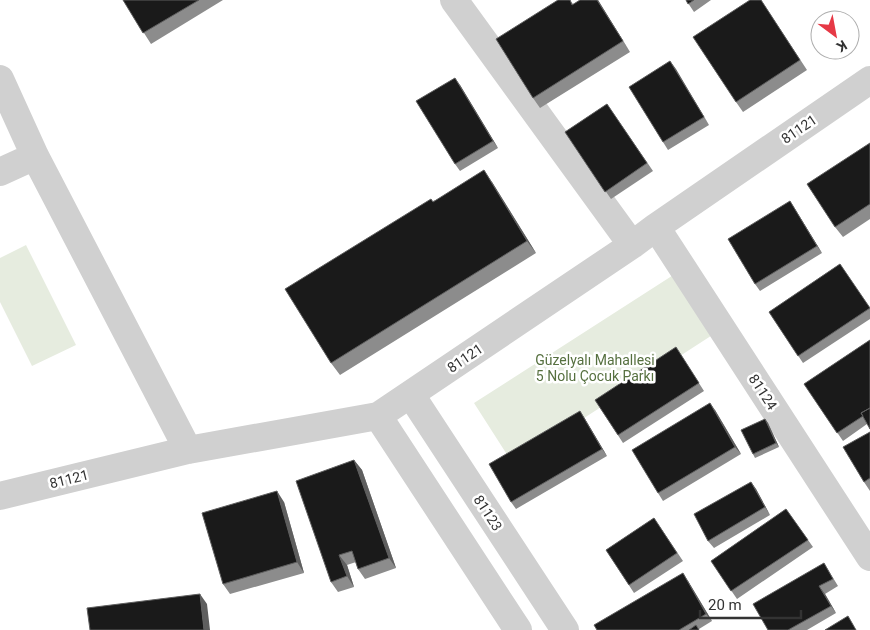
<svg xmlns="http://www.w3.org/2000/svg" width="870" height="630" viewBox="0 0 870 630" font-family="Roboto,sans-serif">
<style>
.green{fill:#e6ecdf}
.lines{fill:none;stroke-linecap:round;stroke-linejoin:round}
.street{stroke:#d0d0d0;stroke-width:28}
.wall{fill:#8c8c8c}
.shaded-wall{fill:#5f5f5f}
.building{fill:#1a1a1a;stroke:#5f5f5f}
.labels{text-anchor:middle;stroke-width:5;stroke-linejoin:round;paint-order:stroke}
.street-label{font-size:14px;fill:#333;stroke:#fff}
.park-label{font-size:14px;fill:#56703f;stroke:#fff}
</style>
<rect width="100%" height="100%" fill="#fff"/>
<path class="green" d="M 26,245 L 76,345 L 32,366 L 0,302 L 0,258 Z
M 678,272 L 717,332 L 513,464 L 474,403 Z"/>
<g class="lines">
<path class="street" d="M 454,0 L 632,245
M 0,79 L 35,156 L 188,450
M 0,172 L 35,156
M 656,227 L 870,557
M 411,395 L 565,630
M 378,416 L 518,630
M 0,496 L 188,450 L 378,416 L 632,245 L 656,227 L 870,80"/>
</g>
<path class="wall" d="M 123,0 L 223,0 L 151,44 Z
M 570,0 L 573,4 L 598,0 L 630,52 L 540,108 L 533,98 Z
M 686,0 L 711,0 L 694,12 Z
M 761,0 L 807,70 L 743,112 L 736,102 Z
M 670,61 L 709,125 L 668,150 L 663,142 Z
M 460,85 L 498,148 L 460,171 L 455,164 Z
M 607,104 L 653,171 L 611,199 L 565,132 Z
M 870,143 L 870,219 L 843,237 L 835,227 Z
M 492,182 L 536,253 L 340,375 L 331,363 L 433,201 Z
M 790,201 L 822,253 L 760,291 L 755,284 Z
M 840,264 L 870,309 L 870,319 L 803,363 L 769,312 Z
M 870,340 L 867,424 L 843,441 L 804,384 Z
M 681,355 L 704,391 L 623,443 L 595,400 Z
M 715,410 L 741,454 L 663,501 L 658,493 Z
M 580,411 L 585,419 L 607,456 L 516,509 L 511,502 Z
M 765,419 L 768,423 L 779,447 L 755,458 L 753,454 Z
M 870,432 L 870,491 L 864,482 Z
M 354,460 L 362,470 L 396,568 L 365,579 L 358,569 L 356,562 L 347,565 L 354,587 L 338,592 L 331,582 Z
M 751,482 L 756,489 L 770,515 L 714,548 L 708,541 Z
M 284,502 L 304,573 L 230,594 L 223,584 Z
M 786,509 L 813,547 L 737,599 L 711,561 Z
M 654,518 L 683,561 L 634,593 L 606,550 Z
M 824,563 L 838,586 L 825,594 L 836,613 L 807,630 L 768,630 Z
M 688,581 L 712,621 L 699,629 L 699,630 L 597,630 Z"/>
<path class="shaded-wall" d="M 597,0 L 598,0 L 630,52 L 623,41 Z
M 670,61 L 676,69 L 709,125 L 704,117 Z
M 455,78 L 460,85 L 498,148 L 493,141 Z
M 484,170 L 492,182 L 536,253 L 527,241 Z
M 790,201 L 795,209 L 822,253 L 817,246 Z
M 710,403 L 715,410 L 741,454 L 735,447 Z
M 580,411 L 585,419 L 607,456 L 602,449 Z
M 765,419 L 768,423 L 779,447 L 776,443 Z
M 354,460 L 362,470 L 396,568 L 389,558 Z
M 751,482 L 756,489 L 770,515 L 765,507 Z
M 277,491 L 284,502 L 304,573 L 297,562 Z
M 339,555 L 347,565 L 354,587 L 347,576 Z
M 683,573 L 688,581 L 712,621 L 706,614 Z
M 819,586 L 825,594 L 836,613 L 831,606 Z
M 200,594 L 207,604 L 210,630 L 204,630 Z"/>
<path class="building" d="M 123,0 L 199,0 L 143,33 Z
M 558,0 L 570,0 L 572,5 L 580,0 L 597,0 L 623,41 L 533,98 L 496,39 Z
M 686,0 L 694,0 L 688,4 Z
M 750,0 L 761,0 L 800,60 L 736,102 L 693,37 Z
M 670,61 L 704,117 L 663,142 L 629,87 Z
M 455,78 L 493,141 L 455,164 L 416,101 Z
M 607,104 L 647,163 L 605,192 L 565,132 Z
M 870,143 L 870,204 L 835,227 L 807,184 Z
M 484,170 L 527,241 L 331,363 L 285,289 L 431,199 L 433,202 Z
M 790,201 L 817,246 L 755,284 L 728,239 Z
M 840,264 L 870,308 L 798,356 L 769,312 Z
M 870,340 L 870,408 L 861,413 L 863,416 L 837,433 L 804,384 Z
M 676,347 L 699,383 L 618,435 L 595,400 Z
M 710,403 L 735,447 L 658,493 L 632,450 Z
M 870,408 L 870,429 L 861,413 Z
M 580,411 L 602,449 L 511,502 L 489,464 Z
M 765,419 L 776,443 L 753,454 L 741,430 Z
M 870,432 L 870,478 L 864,482 L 843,447 Z
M 354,460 L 389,558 L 358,569 L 352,551 L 339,555 L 347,576 L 331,582 L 296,481 Z
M 751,482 L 765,507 L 708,541 L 694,514 Z
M 277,491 L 297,562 L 223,584 L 202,513 Z
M 786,509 L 808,540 L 731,591 L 711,561 Z
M 654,518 L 677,553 L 629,585 L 606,550 Z
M 824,563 L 833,579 L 819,586 L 831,606 L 788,630 L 768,630 L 753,604 Z
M 683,573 L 706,614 L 679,630 L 597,630 L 594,625 Z
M 200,594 L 204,630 L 90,630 L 87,608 Z
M 848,616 L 856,630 L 825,630 Z
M 696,625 L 699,630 L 689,630 Z"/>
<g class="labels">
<g class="street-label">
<text transform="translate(799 129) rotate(-34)" y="5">81121</text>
<text transform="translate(465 358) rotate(-34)" y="5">81121</text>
<text transform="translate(763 392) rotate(57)" y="5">81124</text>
<text transform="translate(69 479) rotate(-14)" y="5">81121</text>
<text transform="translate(488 513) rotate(57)" y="5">81123</text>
</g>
<g class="park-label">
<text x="595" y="365">Güzelyalı Mahallesi<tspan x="595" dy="16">5 Nolu Çocuk Parkı</tspan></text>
</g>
</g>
<g transform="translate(835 35) rotate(148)"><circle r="24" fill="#ffffff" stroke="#adadad"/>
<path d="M0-4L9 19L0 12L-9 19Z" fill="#e63946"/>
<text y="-8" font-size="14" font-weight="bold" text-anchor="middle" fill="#333333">K</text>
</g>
<path d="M700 610v8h101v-8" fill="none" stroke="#333333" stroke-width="2.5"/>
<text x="708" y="610" font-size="15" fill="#333333" stroke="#ffffff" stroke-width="4" paint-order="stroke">20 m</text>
</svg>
